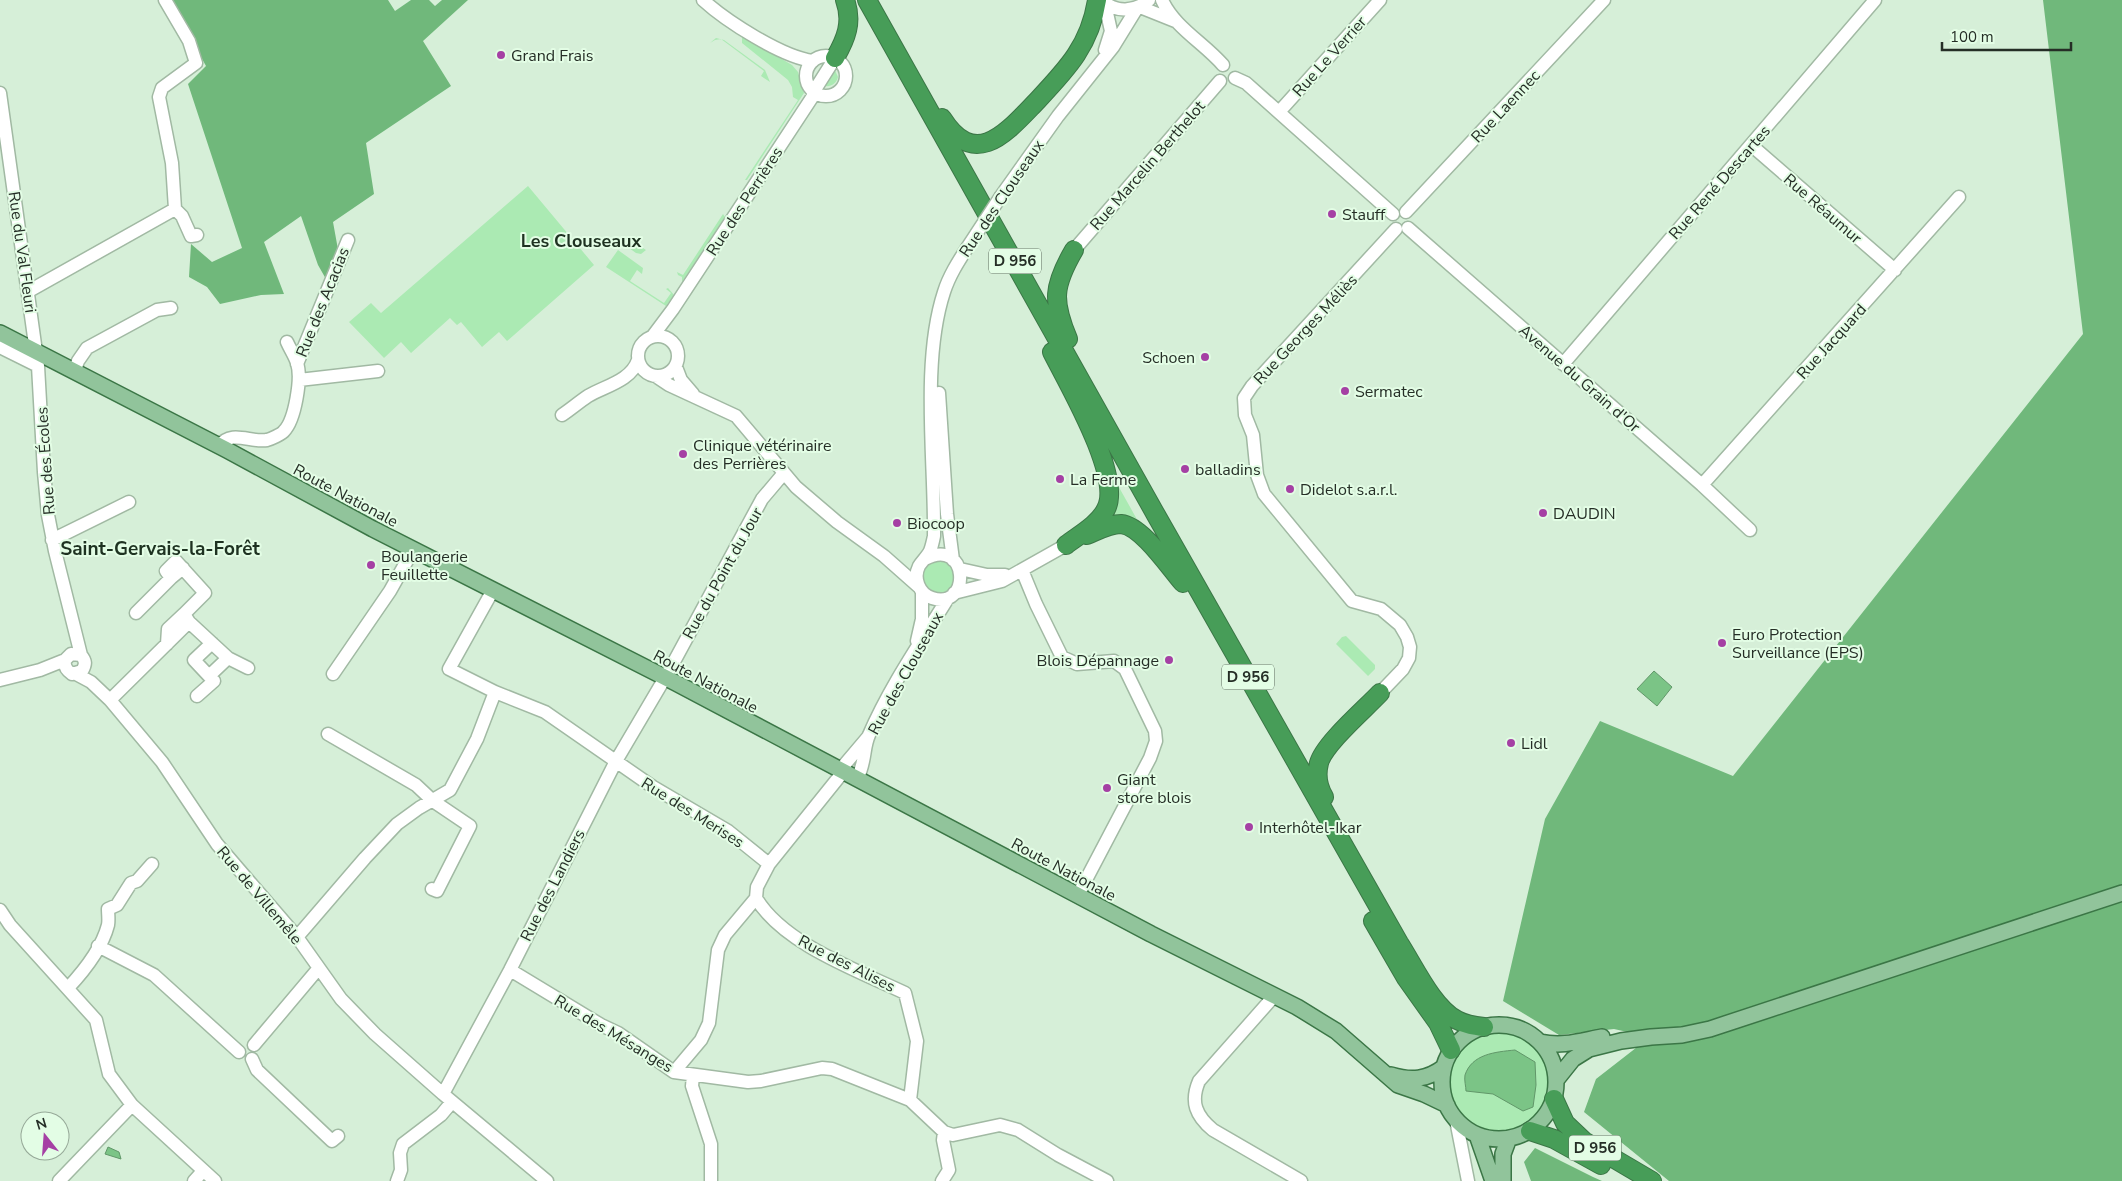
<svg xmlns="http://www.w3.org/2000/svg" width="2122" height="1181" viewBox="0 0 2122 1181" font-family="'Nunito Sans',sans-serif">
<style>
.green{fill:#abeab3}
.forest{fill:#70b87b}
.water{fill:#7bc486;stroke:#619769}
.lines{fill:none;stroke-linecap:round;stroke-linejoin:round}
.minor-casing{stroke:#a1b9a3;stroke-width:15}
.major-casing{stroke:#3b7646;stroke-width:18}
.highway-casing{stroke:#3b7646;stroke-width:20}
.minor{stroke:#fff;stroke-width:12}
.major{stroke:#91c49b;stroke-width:15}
.highway{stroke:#479d58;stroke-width:18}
.minor-bridge-casing{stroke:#a1b9a3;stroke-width:15;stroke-linecap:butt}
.minor-bridge{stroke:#fff;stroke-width:12}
.poi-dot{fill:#a540a4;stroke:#e3fde5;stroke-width:2}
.labels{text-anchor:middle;stroke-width:4;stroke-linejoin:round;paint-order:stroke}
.shield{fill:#e3fde5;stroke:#5e6c5f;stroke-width:1}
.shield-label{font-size:15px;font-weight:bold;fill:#252e26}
.poi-label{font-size:16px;fill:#252e26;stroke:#e3fde5;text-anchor:start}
.street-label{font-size:16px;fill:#252e26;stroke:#e3fde5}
.neighbourhood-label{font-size:18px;font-weight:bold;fill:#1e3221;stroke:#e3fde5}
.quarter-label{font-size:19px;font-weight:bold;fill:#1e3221;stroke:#e3fde5}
</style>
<rect width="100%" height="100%" fill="#d6efd8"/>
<path class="green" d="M 742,36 L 792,65 L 798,72 L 804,93 L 747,180 L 745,180 L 798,100 L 793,97 L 792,87 L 788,80 L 742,43 Z
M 716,38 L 724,40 L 765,70 L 770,82 L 761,76 L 764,71 L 721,39 L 715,40 L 710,43 Z
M 833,66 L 838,77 C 836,85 829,88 821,85 Z
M 528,186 L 594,265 L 507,341 L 499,332 L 482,347 L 461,322 L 457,325 L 450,318 L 411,353 L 401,342 L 384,358 L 349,322 L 371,303 L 381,313 Z
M 723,214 L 725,217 L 682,282 L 682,277 L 678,275 L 677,272 L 683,275 Z
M 626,237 L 646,250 L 641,254 L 636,253 L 622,243 Z
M 618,250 L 643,268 L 642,274 L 637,270 L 630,281 L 664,303 L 671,293 L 666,289 L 668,288 L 674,295 L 666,306 L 606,267 Z
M 1111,473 L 1139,523 L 1106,520 Z
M923 577a16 16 0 1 1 32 0a16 16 0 1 1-32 0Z
M 1346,636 L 1375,665 L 1375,669 L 1368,676 L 1336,644 L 1342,637 Z
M1448 1082a51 51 0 1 1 102 0a51 51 0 1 1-102 0Z"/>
<path class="forest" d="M 169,0 L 388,0 L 395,11 L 411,0 L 429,0 L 435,6 L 442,0 L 468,0 L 423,41 L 451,86 L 366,143 L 374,194 L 333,222 L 341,266 L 326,279 L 318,265 L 301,216 L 264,242 L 284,294 L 261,295 L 220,304 L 207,287 L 189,277 L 191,244 L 212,262 L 242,248 L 188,84 L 206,66 Z
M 2043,0 L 2122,0 L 2122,1181 L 1669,1181 L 1584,1112 L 1596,1079 L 1650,1037 L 1614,1029 L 1559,1035 L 1503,1001 L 1545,819 L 1600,721 L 1733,776 L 2083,334 Z
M 1535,1148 L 1593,1177 L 1602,1181 L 1531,1181 L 1524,1162 Z"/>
<path class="water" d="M 1654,671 L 1672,687 L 1657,706 L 1637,689 Z
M 1515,1050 L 1535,1062 L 1536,1085 L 1533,1107 L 1523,1111 L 1493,1094 L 1466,1091 C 1466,1087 1464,1080 1465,1075 C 1472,1054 1495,1052 1515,1050 Z
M 108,1147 L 119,1152 L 121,1159 L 105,1154 Z"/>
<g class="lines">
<defs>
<path id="minor" d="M 703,0 C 726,21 782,57 813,61
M 1102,0 C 1115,13 1135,12 1149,0
M 1162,0 C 1174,27 1204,43 1223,65
M 1105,4 L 1111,31 L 1105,50
M 1140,7 L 1175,21
M806 76a20 20 0 1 1 40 0a20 20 0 1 1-40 0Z
M 1235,78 L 1246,83 L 1393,214
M 0,93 L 38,366 L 44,472 L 48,515 L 55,551 L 81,655
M 1279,112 L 1380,0
M 1751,145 L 1895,270
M 1001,196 L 1058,116 L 1113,47 L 1137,8
M 175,209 L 182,216 L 191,236 L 197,235
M 1406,212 L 1604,0
M 1408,228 L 1702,485 L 1750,530
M 1074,250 L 1220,81
M 29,291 L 175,209 L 172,163 L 159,97 L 162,88 L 196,63 L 189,41 L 165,0
M638 356a20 20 0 1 1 40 0a20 20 0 1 1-40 0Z
M 652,337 L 673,309 L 813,96 L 816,88 L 835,58
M 0,347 L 38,366
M 297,364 L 348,240
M 1563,364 L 1875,0
M 676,367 L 681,380 L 693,394
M 75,370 L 78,361 L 87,348 L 157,310 L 171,308
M 657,377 L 669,385 L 736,416 L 796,487 L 837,522 L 884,556 L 919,587
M 299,380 L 378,371
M 939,393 L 947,514 L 953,560
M 562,415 C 571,409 579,402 588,396 C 605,386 631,381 638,360
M 219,446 C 232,429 250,443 267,440 C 271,439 282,434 284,431 C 295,420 302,378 297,363 C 295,356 290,349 287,342
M 1702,485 L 1959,197
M 52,540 L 129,502
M 925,559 C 969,536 972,611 932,598 C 919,594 913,578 919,566 C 922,561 927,557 930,551 C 932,546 933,541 934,536 C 935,462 921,362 944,292 C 949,276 958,262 967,248
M 183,568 L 171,578 L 166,571 L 176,561 L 205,593 L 184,614
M 960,569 L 987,575 L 1005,575
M 1022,570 L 1036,604 L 1062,657 L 1077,664 L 1114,661 L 1125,669 L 1155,731 L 1156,741 L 1150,758 L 1078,895
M 493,590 L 449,669 L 495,692 L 545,712 L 653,787 L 728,831 L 769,864
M 954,593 L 1002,581 L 1066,545
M 136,613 L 171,578
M 189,622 L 228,658 L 248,668
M 917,641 L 922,619 L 922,592
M 212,643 L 194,660 L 209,676 L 228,658
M 76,674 L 91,682 L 110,700 L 162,762 L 217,844 L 297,937 L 341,999 L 375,1034 L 443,1094 L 547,1181
M 333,674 L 390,591 L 413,550
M 0,680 L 40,670 L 65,660 L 71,654 L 81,655 C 86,661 86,664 82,671 L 72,674 C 66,670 64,666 65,660
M 1380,693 L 1403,669 L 1409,658 L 1410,647 L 1407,637 L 1400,625 L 1381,609 L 1352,601 L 1264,494 L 1257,475 L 1253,435 L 1245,415 L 1244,398 L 1252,386 L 1396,229
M 197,696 L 214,681 L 209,676
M 110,700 L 189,622 L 184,614 L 168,629 L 167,644
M 328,734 L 416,785 L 433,801 L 470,826 L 437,891 L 432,889
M 840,770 L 868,737
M 857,779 C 866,762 863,748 869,735 C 890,686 921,642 948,598
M 756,898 C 783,944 859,971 905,993 L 917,1041 L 910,1100
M 0,910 L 10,925 L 96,1020 L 109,1074 L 132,1105 L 215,1181
M 297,937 L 365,858 L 397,824 L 419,808 L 450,790 L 477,739 L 495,692
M 98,946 L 154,975 L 239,1052
M 510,970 L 601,1025 L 618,1033 L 674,1072 L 748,1082 L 761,1081 L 822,1068 L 832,1069 L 910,1100 L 944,1132 L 953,1135 L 1000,1125 L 1018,1130 L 1058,1155 L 1107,1181
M 68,988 C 83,972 102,948 108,925 C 109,920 108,914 108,909 L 117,905 L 131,883 L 137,881 L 152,864
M 1275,995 L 1199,1081 C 1190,1102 1196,1116 1213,1130 L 1301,1181
M 254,1045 L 318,969
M 252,1059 L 257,1070 L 332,1141 L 338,1136
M 674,1072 L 701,1040 L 709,1023 L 718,950 L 725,935 L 756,898 L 757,887 L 769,864 L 843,772
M 693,1076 L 692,1086 L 711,1144 L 711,1181
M 443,1094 L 510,970 L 616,761 L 669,671 L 762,499 L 784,473
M 1456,1120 L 1468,1181
M 59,1181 L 132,1105
M 194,1181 L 203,1171
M 397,1181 L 401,1170 L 400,1153 L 403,1144 L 441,1115 L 452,1102
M 942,1181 L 949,1170 L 943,1140 L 944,1132"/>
<path id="major" d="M 0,333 L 227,450 L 373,529 L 676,683 L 1151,934 L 1297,1007 L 1336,1031 L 1398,1085 L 1424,1094 L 1447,1105
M1442 1082a57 57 0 1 1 114 0a57 57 0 1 1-114 0Z
M 1540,1042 C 1563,1047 1580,1041 1602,1037
M 1391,1075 C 1411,1081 1427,1080 1444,1067
M 1557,1079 L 1573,1059 L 1589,1049 L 1621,1041 L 1651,1037 L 1682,1035 L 1710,1029 L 2122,893
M 1477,1135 L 1493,1181
M 1503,1181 L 1503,1154 L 1509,1138"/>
<path id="highway" d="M 867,0 L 1156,515 L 1399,943 C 1414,966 1433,1008 1457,1020 C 1466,1025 1475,1026 1484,1027
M 835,58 C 846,39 853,22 845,0
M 942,118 C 975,170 1006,133 1035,103 C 1066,70 1090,46 1097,0
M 1068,339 C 1052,301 1053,286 1074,250
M 1052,352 C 1068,384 1123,477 1106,509 C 1099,524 1079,535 1066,545
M 1087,535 C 1097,531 1109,524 1121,524 C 1142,526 1169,567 1183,583
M 1324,797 C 1318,787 1316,775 1319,763 C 1324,744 1365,709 1380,693
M 1373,921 L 1406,978 L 1438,1023 L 1451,1050
M 1554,1099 L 1565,1123 L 1584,1141 L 1652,1181
M 1530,1131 L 1554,1139 L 1601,1165"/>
</defs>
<use href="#minor" class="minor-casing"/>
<use href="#major" class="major-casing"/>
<use href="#highway" class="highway-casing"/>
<use href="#minor" class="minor"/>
<use href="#major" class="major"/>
<use href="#highway" class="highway"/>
<defs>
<path id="minor-bridge" d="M 967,248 L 1001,196"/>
</defs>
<use href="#minor-bridge" class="minor-bridge-casing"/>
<use href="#minor-bridge" class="minor-bridge"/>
</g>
<g class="poi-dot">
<circle cx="501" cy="55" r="5"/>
<circle cx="1332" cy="214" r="5"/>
<circle cx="1205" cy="357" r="5"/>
<circle cx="1345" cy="391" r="5"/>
<circle cx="683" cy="454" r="5"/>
<circle cx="1185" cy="469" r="5"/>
<circle cx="1060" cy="479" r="5"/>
<circle cx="1290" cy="489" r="5"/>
<circle cx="1543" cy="513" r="5"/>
<circle cx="897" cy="523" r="5"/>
<circle cx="371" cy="565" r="5"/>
<circle cx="1722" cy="643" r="5"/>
<circle cx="1169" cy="660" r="5"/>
<circle cx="1511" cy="743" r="5"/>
<circle cx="1107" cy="788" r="5"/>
<circle cx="1249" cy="827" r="5"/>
</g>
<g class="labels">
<g class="shield">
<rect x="989" y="248.5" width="52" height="25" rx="4"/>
<rect x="1222" y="664.5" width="52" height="25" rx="4"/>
<rect x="1569" y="1135.5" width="52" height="25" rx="4"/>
</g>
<g class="shield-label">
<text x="1015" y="266">D 956</text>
<text x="1248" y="682">D 956</text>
<text x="1595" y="1153">D 956</text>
</g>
<g class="poi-label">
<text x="511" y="61">Grand Frais</text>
<text x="1342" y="220">Stauff</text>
<text x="1195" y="363" text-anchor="end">Schoen</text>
<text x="1355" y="397">Sermatec</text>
<text x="693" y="451">Clinique vétérinaire<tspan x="693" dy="18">des Perrières</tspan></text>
<text x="1195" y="475">balladins</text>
<text x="1070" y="485">La Ferme</text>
<text x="1300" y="495">Didelot s.a.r.l.</text>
<text x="1553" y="519">DAUDIN</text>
<text x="907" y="529">Biocoop</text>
<text x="381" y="562">Boulangerie<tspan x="381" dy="18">Feuillette</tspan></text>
<text x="1732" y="640">Euro Protection<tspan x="1732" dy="18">Surveillance (EPS)</tspan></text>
<text x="1159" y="666" text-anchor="end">Blois Dépannage</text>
<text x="1521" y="749">Lidl</text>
<text x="1117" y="785">Giant<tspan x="1117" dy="18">store blois</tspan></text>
<text x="1259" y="833">Interhôtel-Ikar</text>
</g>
<g class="street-label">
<text transform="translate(1329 56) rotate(-48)" y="6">Rue Le Verrier</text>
<text transform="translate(1505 106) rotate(-47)" y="6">Rue Laennec</text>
<text transform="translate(1147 165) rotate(-49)" y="6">Rue Marcelin Berthelot</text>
<text transform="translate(1719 182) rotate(-49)" y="6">Rue René Descartes</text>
<text transform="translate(1001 198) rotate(-56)" y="6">Rue des Clouseaux</text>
<text transform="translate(744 201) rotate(-57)" y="6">Rue des Perrières</text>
<text transform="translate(1823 208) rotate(41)" y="6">Rue Réaumur</text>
<text transform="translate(23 252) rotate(82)" y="6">Rue du Val Fleuri</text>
<text transform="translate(322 302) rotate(-68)" y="6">Rue des Acacias</text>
<text transform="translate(1305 329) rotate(-47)" y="6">Rue Georges Méliès</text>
<text transform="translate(1831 341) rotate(-48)" y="6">Rue Jacquard</text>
<text transform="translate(1580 378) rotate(41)" y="6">Avenue du Grain d'Or</text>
<text transform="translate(45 461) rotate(-94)" y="6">Rue des Écoles</text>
<text transform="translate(346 495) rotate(28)" y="6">Route Nationale</text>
<text transform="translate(722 573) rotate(-61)" y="6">Rue du Point du Jour</text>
<text transform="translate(905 673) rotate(-61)" y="6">Rue des Clouseaux</text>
<text transform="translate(706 681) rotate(28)" y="6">Route Nationale</text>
<text transform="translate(693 812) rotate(32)" y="6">Rue des Merises</text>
<text transform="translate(1064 869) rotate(28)" y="6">Route Nationale</text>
<text transform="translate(552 885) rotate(-63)" y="6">Rue des Landiers</text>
<text transform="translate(260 895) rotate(50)" y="6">Rue de Villemêle</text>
<text transform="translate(847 963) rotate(27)" y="6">Rue des Alises</text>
<text transform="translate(614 1033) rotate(31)" y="6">Rue des Mésanges</text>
</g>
<g class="neighbourhood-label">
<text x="581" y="247">Les Clouseaux</text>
</g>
<g class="quarter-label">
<text x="160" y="555">Saint-Gervais-la-Forêt</text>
</g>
</g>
<g transform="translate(45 1136) rotate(343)"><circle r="24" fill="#e3fde5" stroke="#97aa99"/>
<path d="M0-4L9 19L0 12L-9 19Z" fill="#a540a4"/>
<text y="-8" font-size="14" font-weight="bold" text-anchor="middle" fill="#252e26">N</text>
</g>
<path d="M1942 42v8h129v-8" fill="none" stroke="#252e26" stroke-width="2.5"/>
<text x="1950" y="42" font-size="15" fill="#252e26" stroke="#e3fde5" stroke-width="4" paint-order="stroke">100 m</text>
</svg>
